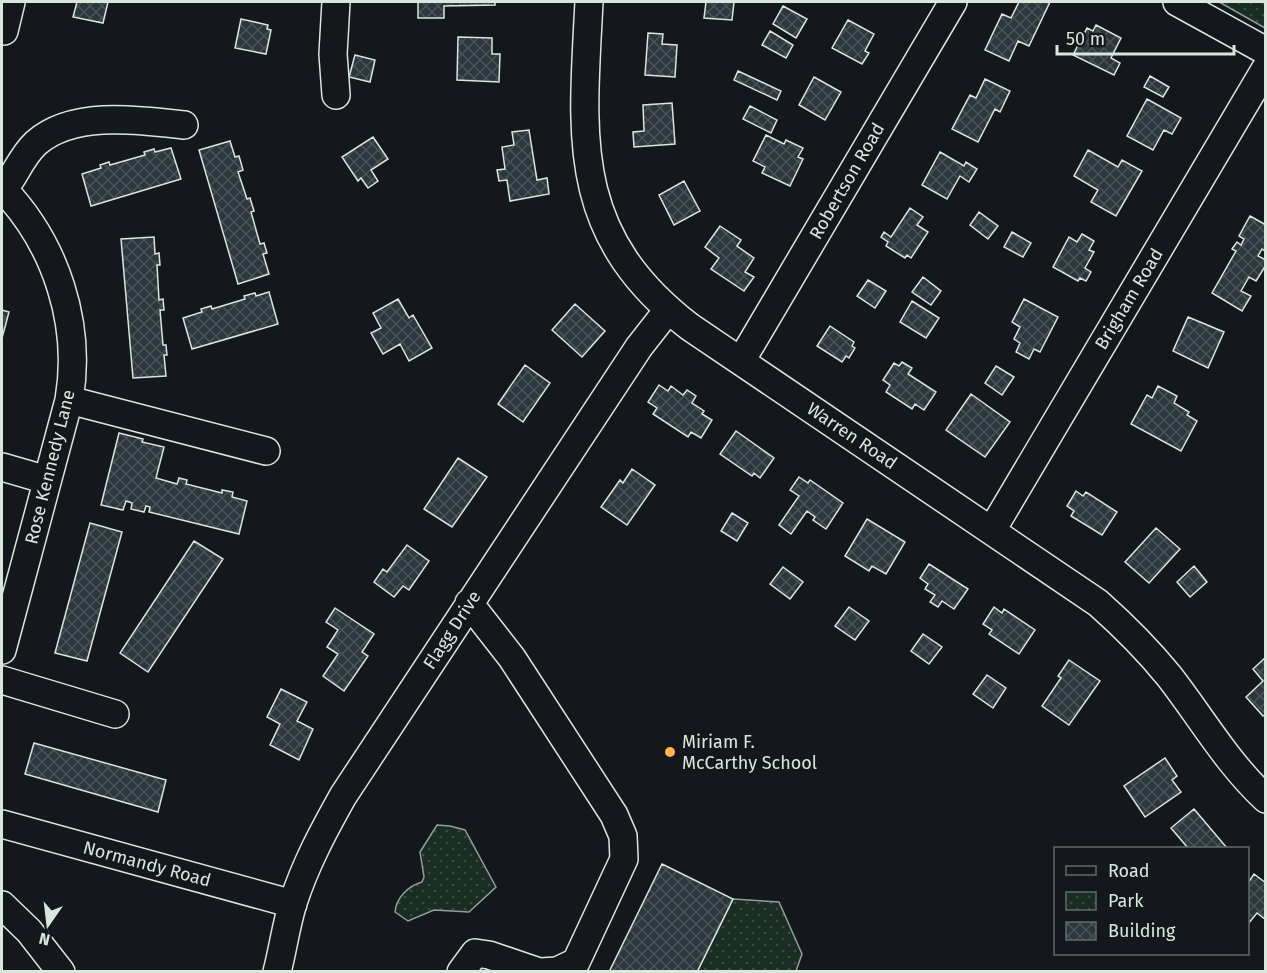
<svg xmlns="http://www.w3.org/2000/svg" width="1267" height="973" viewBox="0 0 1267 973" font-family="'Fira Sans',sans-serif">
<style>
.park{fill:url(#park-dots);stroke:#939e99;stroke-width:1.5}
.building{fill:url(#building-cross-hatch);stroke:#d8e6dc;stroke-width:1.5}
.lines{fill:none;stroke-linecap:round;stroke-linejoin:round}
.minor-casing{stroke:#d8e6dc;stroke-width:30}
.minor{stroke:#14181c;stroke-width:27}
.poi-dot{fill:#ffb74d;stroke:#14181c;stroke-width:2}
.labels{text-anchor:middle;stroke-width:4.5;stroke-linejoin:round;paint-order:stroke}
.street-label{font-size:18px;fill:#d8e6dc;stroke:#14181c}
.poi-label{font-size:18px;fill:#d8e6dc;stroke:#14181c;text-anchor:start}
</style>
<defs>
<pattern id="park-dots" width="8" height="8" patternUnits="userSpaceOnUse" patternTransform="scale(1.5)"><rect width="8" height="8" fill="#1a2d24"/><path d="M2 2h.1M6 6h.1" fill="none" stroke="#3b4b43" stroke-width="1.8" stroke-linecap="round"/></pattern>
<pattern id="building-cross-hatch" width="8" height="8" patternUnits="userSpaceOnUse" patternTransform="scale(1.5)"><rect width="8" height="8" fill="#2c363c"/><path d="M0 0l8 8M0 8l8-8" fill="none" stroke="#4a5358"/></pattern>
</defs>
<rect width="100%" height="100%" fill="#14181c"/>
<path class="park" d="M 1219,2 L 1265,2 L 1265,28 Z
M 437,825 L 450,826 L 465,830 L 496,887 L 469,912 L 434,910 L 408,921 L 395,912 C 396,898 408,886 422,882 L 424,877 L 420,852 Z
M 733,899 L 779,902 L 802,954 L 796,971 L 697,972 Z"/>
<path class="building" d="M 77,2 L 108,2 L 103,23 L 73,17 Z
M 418,2 L 495,2 L 495,5 L 444,6 L 444,18 L 418,18 Z
M 706,2 L 734,2 L 732,20 L 704,18 Z
M 1019,2 L 1050,2 L 1029,46 L 1018,41 L 1009,61 L 985,50 L 1002,14 L 1011,18 Z
M 783,6 L 807,19 L 796,38 L 773,24 Z
M 241,19 L 268,25 L 267,29 L 271,30 L 266,54 L 235,48 Z
M 848,20 L 874,34 L 865,51 L 869,53 L 862,64 L 832,48 Z
M 1096,25 L 1121,38 L 1111,58 L 1120,63 L 1114,75 L 1073,55 L 1087,28 L 1093,31 Z
M 770,31 L 793,45 L 786,58 L 762,45 Z
M 648,33 L 663,34 L 662,44 L 677,45 L 675,77 L 645,75 Z
M 458,37 L 492,38 L 492,54 L 500,54 L 499,82 L 457,80 Z
M 355,55 L 375,60 L 370,82 L 349,77 Z
M 738,71 L 781,91 L 777,100 L 734,80 Z
M 1150,76 L 1169,87 L 1163,97 L 1144,87 Z
M 814,77 L 841,92 L 825,120 L 799,105 Z
M 985,79 L 1010,91 L 1000,112 L 995,109 L 978,142 L 952,129 L 970,95 L 976,98 Z
M 1147,99 L 1181,118 L 1172,134 L 1164,130 L 1153,150 L 1127,136 Z
M 672,103 L 675,144 L 634,147 L 633,132 L 644,131 L 643,105 Z
M 750,106 L 777,120 L 771,133 L 743,119 Z
M 529,130 L 537,180 L 547,178 L 549,194 L 510,201 L 507,180 L 499,181 L 497,170 L 505,169 L 502,147 L 514,145 L 512,132 Z
M 766,135 L 784,144 L 786,140 L 803,148 L 798,157 L 803,159 L 790,186 L 762,173 L 765,167 L 753,161 Z
M 373,137 L 388,159 L 371,170 L 378,181 L 368,188 L 361,178 L 358,181 L 342,157 Z
M 230,141 L 235,157 L 239,156 L 243,170 L 238,172 L 247,199 L 250,198 L 254,211 L 251,212 L 260,244 L 264,243 L 267,253 L 263,254 L 269,274 L 238,284 L 199,150 Z
M 171,148 L 181,179 L 91,206 L 82,174 L 101,168 L 100,165 L 109,162 L 110,165 L 145,155 L 144,152 L 154,149 L 155,152 Z
M 1088,150 L 1118,167 L 1122,160 L 1142,171 L 1116,216 L 1091,202 L 1098,190 L 1074,176 Z
M 940,152 L 964,166 L 966,162 L 977,169 L 969,182 L 960,176 L 947,199 L 922,185 Z
M 684,181 L 700,211 L 674,225 L 659,195 Z
M 910,208 L 923,217 L 917,225 L 928,232 L 911,258 L 907,255 L 905,258 L 886,246 L 888,242 L 881,237 L 884,232 L 891,237 Z
M 979,212 L 998,226 L 988,239 L 970,225 Z
M 1250,216 L 1266,225 L 1266,252 L 1262,249 L 1258,256 L 1266,260 L 1266,265 L 1256,281 L 1249,277 L 1241,291 L 1251,296 L 1242,311 L 1212,293 L 1236,251 L 1232,249 L 1237,242 L 1241,245 L 1244,239 L 1239,236 Z
M 720,226 L 741,240 L 737,246 L 754,258 L 745,272 L 754,277 L 744,291 L 711,269 L 719,258 L 705,247 Z
M 1012,232 L 1031,243 L 1023,257 L 1004,247 Z
M 1082,234 L 1094,241 L 1089,250 L 1094,252 L 1085,268 L 1091,272 L 1086,281 L 1080,278 L 1078,281 L 1053,267 L 1069,237 L 1077,242 Z
M 154,237 L 155,254 L 159,253 L 160,265 L 157,265 L 159,300 L 163,299 L 164,310 L 160,310 L 163,345 L 166,345 L 167,355 L 164,355 L 166,376 L 133,378 L 121,239 Z
M 923,277 L 941,291 L 931,305 L 912,292 Z
M 868,280 L 886,291 L 875,308 L 857,296 Z
M 269,292 L 278,324 L 192,349 L 183,318 L 202,312 L 201,309 L 211,306 L 212,309 L 245,299 L 244,296 L 255,293 L 256,296 Z
M 398,299 L 409,318 L 413,315 L 432,348 L 409,361 L 400,344 L 383,354 L 371,333 L 381,328 L 373,313 Z
M 1024,299 L 1058,317 L 1040,352 L 1034,349 L 1029,359 L 1016,352 L 1020,343 L 1014,339 L 1020,327 L 1012,322 Z
M 912,301 L 939,318 L 926,338 L 900,322 Z
M 575,304 L 605,331 L 582,357 L 552,330 Z
M 2,310 L 9,312 L 2,338 Z
M 1188,317 L 1224,332 L 1208,368 L 1173,351 Z
M 830,326 L 854,342 L 852,346 L 855,348 L 849,358 L 846,356 L 842,362 L 817,346 Z
M 902,362 L 912,368 L 908,374 L 936,392 L 924,410 L 915,404 L 912,409 L 886,392 L 890,385 L 883,380 L 894,363 L 899,366 Z
M 525,365 L 550,383 L 523,422 L 498,404 Z
M 996,366 L 1014,377 L 1002,395 L 985,383 Z
M 659,385 L 668,391 L 671,386 L 683,395 L 687,390 L 696,396 L 692,403 L 704,411 L 702,414 L 712,420 L 701,438 L 691,432 L 688,437 L 653,414 L 657,408 L 648,402 Z
M 1158,386 L 1177,396 L 1174,403 L 1189,412 L 1187,415 L 1197,421 L 1181,451 L 1131,424 L 1147,395 L 1152,398 Z
M 971,394 L 1010,422 L 985,457 L 946,430 Z
M 736,431 L 774,458 L 760,478 L 754,473 L 752,476 L 720,454 Z
M 119,433 L 143,439 L 142,442 L 164,447 L 156,478 L 177,484 L 179,478 L 187,480 L 186,484 L 222,493 L 222,490 L 233,492 L 232,497 L 247,501 L 239,534 L 149,512 L 150,507 L 146,506 L 144,512 L 131,509 L 132,503 L 126,501 L 123,510 L 101,505 Z
M 458,458 L 487,477 L 452,527 L 424,509 Z
M 632,469 L 655,485 L 627,525 L 601,507 L 620,480 L 623,483 Z
M 799,477 L 808,483 L 810,480 L 843,503 L 826,529 L 813,520 L 815,517 L 807,511 L 791,534 L 779,525 L 799,496 L 790,490 Z
M 1076,491 L 1083,496 L 1086,492 L 1117,512 L 1102,535 L 1071,516 L 1074,511 L 1067,506 Z
M 732,513 L 748,523 L 737,541 L 721,531 Z
M 867,519 L 905,542 L 886,574 L 872,566 L 869,571 L 845,556 Z
M 90,523 L 122,532 L 87,661 L 55,653 Z
M 1156,528 L 1180,549 L 1149,583 L 1125,562 Z
M 194,541 L 223,559 L 148,672 L 120,653 Z
M 407,545 L 429,561 L 409,590 L 403,586 L 394,597 L 374,582 L 383,569 L 387,572 Z
M 929,564 L 968,589 L 954,609 L 942,601 L 938,607 L 930,602 L 935,595 L 925,589 L 928,584 L 920,578 Z
M 1194,566 L 1207,582 L 1190,597 L 1177,582 Z
M 783,567 L 803,582 L 790,599 L 770,584 Z
M 849,607 L 869,621 L 855,640 L 835,626 Z
M 994,607 L 1002,613 L 1004,609 L 1035,630 L 1019,654 L 989,634 L 992,630 L 983,624 Z
M 335,608 L 374,634 L 362,652 L 368,656 L 344,691 L 323,676 L 338,654 L 327,647 L 338,630 L 326,622 Z
M 923,634 L 942,647 L 929,664 L 911,651 Z
M 1266,657 L 1266,714 L 1263,716 L 1246,697 L 1263,681 L 1253,669 Z
M 1069,660 L 1100,681 L 1069,725 L 1042,706 L 1061,678 L 1058,676 Z
M 987,675 L 1006,688 L 993,708 L 973,694 Z
M 281,689 L 307,702 L 297,721 L 313,729 L 299,760 L 270,745 L 280,724 L 267,717 Z
M 34,743 L 166,780 L 158,812 L 25,774 Z
M 1165,758 L 1177,776 L 1172,780 L 1181,792 L 1145,817 L 1124,786 Z
M 1194,809 L 1227,848 L 1188,848 L 1171,828 Z
M 662,864 L 733,899 L 697,972 L 609,972 Z
M 1254,874 L 1266,883 L 1266,920 L 1257,913 L 1248,924 L 1248,883 Z"/>
<g class="lines">
<defs>
<path id="minor" d="M 589,2 C 582,138 569,234 690,327 L 1098,603 C 1124,626 1147,649 1169,676 C 1201,717 1227,763 1266,799
M 1177,2 L 1266,51
M 4,31 L 11,2
M 336,95 L 333,54 L 336,2
M 2,191 C 15,177 20,158 36,143 C 73,110 140,120 184,125
M 741,361 L 953,2
M 69,400 L 266,451
M 2,467 L 47,480
M 992,530 L 1266,68
M 469,603 L 512,658 L 614,815 L 623,836 L 624,859 L 576,962 L 557,971 L 541,972
M 2,650 L 69,400 C 82,324 56,245 4,190
M 2,680 L 115,714
M 2,824 L 293,904
M 2,905 L 29,931 L 61,972
M 277,972 C 283,949 286,925 293,903 C 305,865 324,830 343,796 L 639,347 L 668,310
M 461,972 L 475,953 L 489,955 L 539,972"/>
</defs>
<use href="#minor" class="minor-casing"/>
<use href="#minor" class="minor"/>
</g>
<circle class="poi-dot" cx="670" cy="752" r="6"/>
<g class="labels">
<g class="street-label">
<text transform="translate(847 181) rotate(-60)" y="6">Robertson Road</text>
<text transform="translate(1129 299) rotate(-59)" y="6">Brigham Road</text>
<text transform="translate(852 436) rotate(34)" y="6">Warren Road</text>
<text transform="translate(50 467) rotate(-76)" y="6">Rose Kennedy Lane</text>
<text transform="translate(452 630) rotate(-57)" y="6">Flagg Drive</text>
<text transform="translate(147 864) rotate(15)" y="6">Normandy Road</text>
</g>
<g class="poi-label">
<text x="682" y="748">Miriam F.<tspan x="682" dy="21">McCarthy School</tspan></text>
</g>
</g>
<rect width="1267" height="973" fill="none" stroke="#d8e6dc" stroke-width="6"/>
<rect x="1054" y="847" width="195" height="108" fill="#14181c" stroke="#626a69" stroke-width="1.5"/>
<rect x="1066" y="866" width="30" height="9" fill="#14181c" stroke="#626a69" stroke-width="1.5"/>
<text x="1108" y="877" font-size="18" fill="#d8e6dc">Road</text>
<rect x="1066" y="892" width="30" height="18" fill="url(#park-dots)" stroke="#626a69" stroke-width="1.5"/>
<text x="1108" y="907" font-size="18" fill="#d8e6dc">Park</text>
<rect x="1066" y="922" width="30" height="18" fill="url(#building-cross-hatch)" stroke="#626a69" stroke-width="1.5"/>
<text x="1108" y="937" font-size="18" fill="#d8e6dc">Building</text>
<g transform="translate(48 925) rotate(194)" stroke="#14181c" stroke-width="4.5" paint-order="stroke">
<path d="M0-4.5L10 22L0 15L-10 22Z" fill="#d8e6dc"/>
<text y="-9" font-size="16" font-weight="bold" text-anchor="middle" fill="#d8e6dc">N</text>
</g>
<path d="M1057 45v9h177v-9" fill="none" stroke="#d8e6dc" stroke-width="3"/>
<text x="1066" y="45" font-size="18" fill="#d8e6dc" stroke="#14181c" stroke-width="4.5" paint-order="stroke">50 m</text>
</svg>
